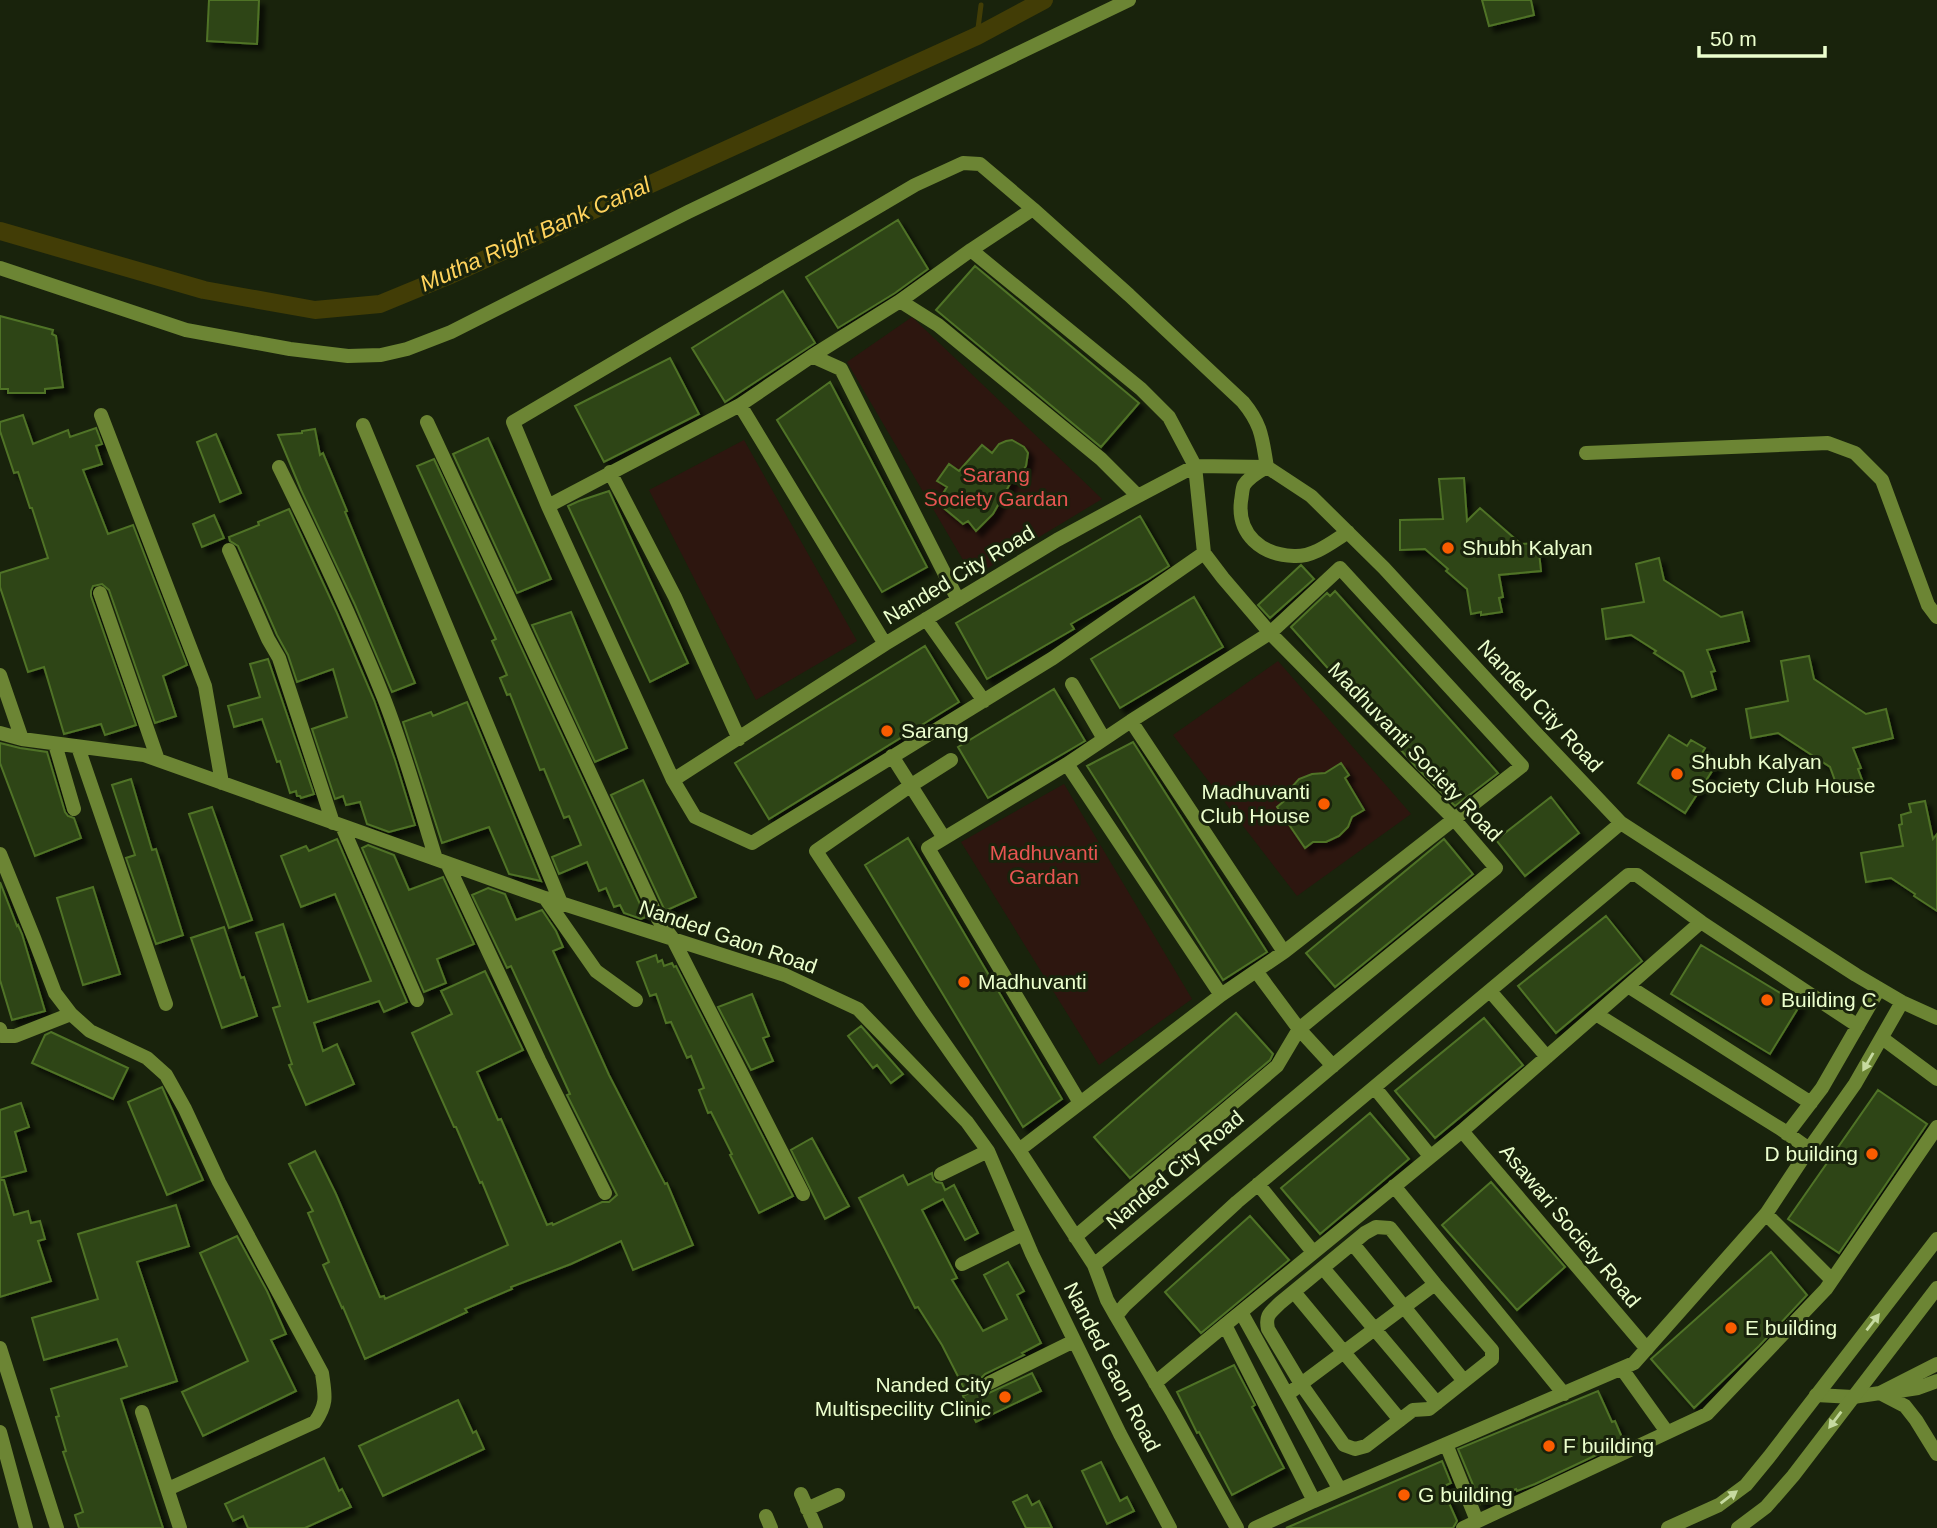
<svg xmlns="http://www.w3.org/2000/svg" width="1937" height="1528" viewBox="0 0 1937 1528" font-family="Arial,sans-serif">
<style>
.green{fill:#2d160f}
.lines{fill:none;stroke-linecap:round;stroke-linejoin:round}
.stream{stroke:#423d06;stroke-width:5}
.canal{stroke:#423d06;stroke-width:18}
.building{fill:#2f4517;stroke:#507327;stroke-width:2;filter:url(#shadow)}
.minor{stroke:#6c8534;stroke-width:14}
.tertiary{stroke:#6c8534;stroke-width:14}
.oneway{fill:#c6daa0}
.poi-dot{fill:#f95c00;stroke:#19230c;stroke-width:2.5}
.labels{text-anchor:middle;stroke-width:6;stroke-linejoin:round;paint-order:stroke}
.park-label{font-size:21px;fill:#e75552;stroke:#19230c}
.poi-label{font-size:21px;fill:#ecffce;stroke:#19230c;text-anchor:start}
.street-label{font-size:21px;fill:#ecffce;stroke:#19230c}
.water-label{font-size:23px;font-style:italic;fill:#ffd35c;stroke:#19230c}
</style>
<defs>
<filter id="shadow"><feDropShadow dx="5.5" dy="5.5" stdDeviation="2" flood-color="#0009"/></filter>
</defs>
<rect width="100%" height="100%" fill="#19230c"/>
<path class="green" d="M 912,317 L 1102,499 L 973,577 L 847,362 Z
M 744,440 L 857,641 L 756,700 L 649,490 Z
M 1278,661 L 1411,814 L 1297,896 L 1173,735 Z
M 1064,784 L 1192,999 L 1099,1065 L 961,842 Z"/>
<g class="lines">
<path class="stream" d="M 977,36 L 981,5"/>
<path class="canal" d="M 0,231 L 204,290 L 315,310 L 380,304 L 448,276 L 977,36 L 1044,0"/>
</g>
<path class="building" d="M 209,0 L 259,0 L 257,44 L 207,41 Z
M 1482,0 L 1531,0 L 1534,15 L 1489,26 Z
M 898,220 L 928,269 L 895,293 L 838,328 L 806,277 Z
M 975,266 L 1139,403 L 1101,447 L 936,310 Z
M 783,291 L 815,343 L 725,402 L 692,348 Z
M 0,316 L 53,330 L 52,334 L 56,336 L 63,387 L 45,389 L 45,393 L 8,393 L 8,389 L 0,389 Z
M 670,358 L 699,414 L 604,462 L 575,406 Z
M 830,382 L 927,567 L 882,592 L 777,420 Z
M 23,415 L 33,444 L 68,430 L 70,437 L 96,428 L 102,444 L 96,446 L 102,464 L 83,470 L 108,534 L 133,525 L 187,665 L 163,676 L 176,716 L 155,723 L 109,590 L 102,584 L 93,586 L 91,591 L 91,596 L 136,725 L 105,735 L 101,724 L 64,734 L 44,667 L 28,672 L 0,587 L 0,573 L 48,558 L 32,508 L 30,508 L 18,472 L 14,473 L 0,431 L 0,422 Z
M 315,429 L 320,455 L 323,453 L 347,511 L 345,512 L 415,683 L 392,692 L 355,605 L 301,490 L 278,435 L 302,433 L 302,431 Z
M 216,434 L 241,493 L 220,502 L 197,442 Z
M 488,438 L 551,579 L 517,593 L 453,454 Z
M 1012,440 L 1024,447 L 1028,453 L 1026,466 L 1022,472 L 1015,475 L 993,514 L 976,531 L 968,521 L 963,524 L 940,505 L 940,498 L 947,487 L 937,481 L 949,464 L 959,471 L 982,445 L 992,453 L 999,444 L 1006,441 Z
M 434,459 L 646,917 L 641,919 L 624,913 L 620,905 L 614,907 L 606,888 L 599,891 L 587,862 L 559,874 L 552,857 L 581,845 L 569,816 L 564,818 L 544,769 L 540,770 L 510,694 L 507,695 L 500,678 L 507,675 L 492,641 L 496,639 L 417,466 Z
M 1464,478 L 1467,521 L 1480,508 L 1521,544 L 1538,543 L 1541,571 L 1499,575 L 1503,597 L 1499,598 L 1502,612 L 1481,615 L 1481,612 L 1471,614 L 1467,589 L 1446,571 L 1448,569 L 1425,549 L 1400,550 L 1400,520 L 1443,519 L 1439,479 Z
M 609,491 L 688,663 L 650,682 L 568,506 L 579,501 Z
M 289,509 L 337,613 L 374,700 L 395,760 L 415,825 L 389,832 L 367,824 L 360,802 L 346,805 L 343,796 L 335,799 L 312,729 L 347,717 L 333,669 L 297,682 L 288,655 L 277,635 L 238,546 L 230,541 L 229,537 L 259,525 L 258,522 Z
M 214,515 L 224,538 L 202,547 L 193,524 Z
M 1140,516 L 1169,566 L 1149,579 L 1071,624 L 1074,629 L 987,679 L 956,623 Z
M 1659,558 L 1664,580 L 1721,617 L 1742,612 L 1749,641 L 1707,650 L 1715,671 L 1711,672 L 1716,689 L 1692,697 L 1683,672 L 1654,653 L 1656,651 L 1631,635 L 1606,639 L 1602,609 L 1644,602 L 1636,564 Z
M 1301,565 L 1314,579 L 1270,618 L 1258,605 Z
M 1335,591 L 1498,773 L 1455,806 L 1417,768 L 1291,627 L 1327,593 L 1330,596 Z
M 1194,597 L 1223,647 L 1120,708 L 1091,659 Z
M 571,612 L 627,748 L 595,762 L 532,625 Z
M 925,646 L 959,702 L 769,819 L 735,763 Z
M 1809,656 L 1814,679 L 1866,714 L 1886,709 L 1893,738 L 1853,748 L 1861,768 L 1858,769 L 1864,785 L 1838,789 L 1830,767 L 1778,733 L 1751,738 L 1746,709 L 1788,701 L 1781,661 Z
M 268,659 L 314,794 L 301,798 L 300,796 L 297,796 L 296,791 L 290,793 L 280,761 L 277,762 L 262,719 L 234,727 L 228,706 L 260,697 L 250,664 Z
M 1054,689 L 1085,741 L 988,798 L 958,747 Z
M 467,702 L 541,881 L 509,874 L 489,827 L 442,843 L 403,722 L 431,712 L 433,716 Z
M 1669,735 L 1687,746 L 1691,740 L 1705,748 L 1701,755 L 1716,765 L 1685,813 L 1638,783 Z
M 1133,742 L 1267,952 L 1223,980 L 1087,766 Z
M 0,743 L 20,748 L 47,752 L 65,812 L 68,816 L 74,818 L 81,838 L 35,856 L 0,763 Z
M 1341,763 L 1349,775 L 1345,778 L 1364,810 L 1352,817 L 1348,827 L 1339,836 L 1326,842 L 1313,842 L 1305,848 L 1277,807 L 1284,801 L 1290,789 L 1299,779 L 1312,774 L 1325,773 Z
M 131,779 L 152,850 L 156,849 L 183,935 L 156,944 L 126,858 L 135,855 L 112,785 Z
M 643,780 L 696,897 L 665,911 L 611,795 Z
M 1551,797 L 1579,833 L 1525,876 L 1496,840 Z
M 1925,801 L 1933,839 L 1937,834 L 1937,911 L 1914,896 L 1915,894 L 1891,878 L 1866,882 L 1861,853 L 1903,846 L 1899,825 L 1902,824 L 1901,815 L 1911,812 L 1909,804 Z
M 212,807 L 252,920 L 229,928 L 189,814 Z
M 908,838 L 1062,1099 L 1023,1127 L 865,865 Z
M 337,839 L 407,1002 L 384,1012 L 379,1001 L 314,1023 L 323,1051 L 337,1044 L 354,1084 L 306,1105 L 289,1065 L 292,1064 L 273,1008 L 280,1006 L 256,933 L 283,924 L 308,1002 L 371,981 L 335,894 L 301,907 L 281,856 L 306,846 L 309,851 Z
M 1444,839 L 1473,874 L 1335,987 L 1306,953 Z
M 368,845 L 394,855 L 409,890 L 443,877 L 474,944 L 437,959 L 446,983 L 424,992 L 362,848 Z
M 0,882 L 17,926 L 18,925 L 22,934 L 45,1011 L 12,1020 L 0,980 Z
M 93,887 L 120,974 L 83,985 L 57,898 Z
M 488,888 L 505,894 L 516,920 L 542,910 L 556,931 L 563,947 L 553,951 L 609,1075 L 665,1184 L 667,1183 L 693,1245 L 633,1270 L 621,1241 L 571,1264 L 511,1287 L 512,1289 L 465,1309 L 467,1312 L 365,1359 L 343,1307 L 342,1308 L 323,1265 L 329,1262 L 308,1213 L 313,1211 L 289,1164 L 315,1151 L 336,1194 L 380,1297 L 384,1296 L 385,1299 L 508,1245 L 482,1182 L 480,1183 L 456,1127 L 454,1127 L 412,1033 L 452,1014 L 441,991 L 485,971 L 523,1050 L 477,1072 L 498,1120 L 501,1119 L 547,1225 L 552,1223 L 553,1225 L 602,1202 L 609,1202 L 617,1195 L 567,1095 L 570,1094 L 511,966 L 507,968 L 472,895 Z
M 1606,916 L 1642,961 L 1556,1033 L 1518,986 Z
M 224,927 L 241,978 L 244,977 L 257,1016 L 222,1028 L 191,938 Z
M 1701,945 L 1800,1005 L 1770,1054 L 1671,994 Z
M 656,955 L 658,962 L 662,960 L 664,966 L 672,963 L 674,967 L 676,966 L 793,1196 L 759,1213 L 730,1155 L 732,1154 L 711,1112 L 708,1113 L 699,1090 L 704,1088 L 691,1056 L 687,1058 L 671,1022 L 666,1023 L 656,994 L 650,996 L 637,962 Z
M 752,994 L 769,1036 L 763,1038 L 773,1061 L 751,1070 L 718,1007 Z
M 1236,1013 L 1273,1054 L 1270,1060 L 1130,1178 L 1094,1137 Z
M 1484,1018 L 1523,1065 L 1435,1138 L 1395,1091 Z
M 861,1026 L 903,1074 L 891,1083 L 877,1065 L 873,1068 L 848,1036 Z
M 51,1032 L 128,1068 L 113,1099 L 32,1063 L 45,1035 Z
M 162,1087 L 203,1180 L 167,1195 L 128,1102 Z
M 1878,1090 L 1927,1124 L 1839,1253 L 1788,1219 Z
M 21,1103 L 29,1127 L 15,1132 L 26,1171 L 0,1178 L 0,1110 Z
M 1370,1113 L 1409,1159 L 1320,1234 L 1281,1188 Z
M 812,1138 L 849,1206 L 825,1219 L 791,1150 Z
M 932,1173 L 933,1179 L 936,1182 L 942,1183 L 945,1190 L 954,1185 L 978,1233 L 965,1240 L 943,1199 L 922,1210 L 957,1278 L 952,1280 L 983,1331 L 1007,1319 L 984,1275 L 1008,1262 L 1024,1291 L 1017,1295 L 1041,1343 L 1022,1353 L 1024,1355 L 985,1374 L 981,1378 L 979,1383 L 983,1391 L 989,1393 L 1032,1373 L 1041,1391 L 976,1422 L 963,1396 L 967,1394 L 942,1345 L 918,1307 L 915,1308 L 859,1198 L 903,1175 L 908,1185 Z
M 0,1180 L 4,1180 L 14,1215 L 28,1211 L 31,1223 L 40,1221 L 45,1239 L 38,1241 L 51,1281 L 0,1297 Z
M 1491,1182 L 1565,1267 L 1517,1310 L 1442,1225 Z
M 176,1205 L 189,1246 L 137,1262 L 177,1381 L 121,1399 L 163,1528 L 79,1528 L 75,1515 L 83,1512 L 63,1452 L 66,1451 L 56,1417 L 59,1416 L 51,1389 L 127,1366 L 117,1339 L 44,1360 L 32,1318 L 98,1299 L 78,1234 Z
M 1250,1216 L 1289,1260 L 1201,1333 L 1165,1292 Z
M 237,1236 L 267,1291 L 286,1334 L 271,1340 L 296,1391 L 203,1436 L 182,1392 L 248,1361 L 200,1253 Z
M 1771,1252 L 1807,1295 L 1759,1346 L 1694,1408 L 1651,1359 Z
M 1234,1365 L 1255,1405 L 1252,1407 L 1284,1468 L 1232,1495 L 1199,1432 L 1197,1433 L 1177,1392 Z
M 1598,1391 L 1612,1422 L 1615,1421 L 1624,1442 L 1535,1484 L 1517,1491 L 1516,1489 L 1481,1504 L 1458,1449 Z
M 458,1400 L 473,1433 L 476,1431 L 484,1449 L 383,1496 L 359,1446 Z
M 324,1458 L 339,1491 L 342,1489 L 351,1507 L 305,1528 L 248,1528 L 243,1516 L 233,1521 L 225,1504 Z
M 1442,1461 L 1451,1483 L 1442,1487 L 1457,1521 L 1453,1528 L 1286,1528 Z
M 1101,1462 L 1120,1501 L 1127,1497 L 1134,1511 L 1107,1524 L 1082,1471 Z
M 1027,1495 L 1032,1505 L 1039,1501 L 1052,1528 L 1026,1528 L 1013,1502 Z"/>
<g class="lines">
<path class="minor" d="M 971,250 L 1141,389 L 1169,417 L 1195,466 L 1204,553 L 1223,578 L 1270,633 L 1340,568 L 1522,766 L 1284,952
M 0,268 L 186,330 L 290,349 L 348,356 L 381,355 L 407,349 L 451,332 L 688,212 L 1129,0
M 900,301 L 938,325 L 1101,459 L 1138,496
M 812,356 L 841,369 L 958,600
M 740,405 L 885,644
M 101,415 L 205,686 L 222,783
M 427,422 L 658,919 L 673,939 L 803,1194
M 363,425 L 561,903
M 1586,453 L 1828,443 L 1855,453 L 1882,480 L 1928,605 L 1937,617
M 279,467 C 316,542 352,618 383,696 C 404,749 419,805 436,859
M 1265,468 C 1258,472 1249,477 1244,485 C 1242,489 1242,496 1241,501 C 1237,534 1261,555 1294,556 C 1314,557 1332,542 1348,532
M 610,472 L 675,597 L 739,739
M 548,506 L 740,405 L 812,356 L 900,301 L 971,250 L 1033,209 L 1129,295 L 1243,402 C 1262,425 1262,438 1267,467
M 229,550 L 268,639 L 279,658 L 333,823
M 1204,553 L 1053,658 L 752,843 L 695,817 L 673,780 L 885,644 L 1057,540 L 1138,496 L 1195,466 L 1267,467 L 1311,496 L 1384,568 L 1533,730 L 1621,823 L 1856,975 L 1902,1002 L 1937,1018
M 100,593 L 158,760
M 926,619 L 984,701
M 0,675 L 22,739
M 1072,684 L 1104,739
M 0,733 L 22,739 L 144,755 L 545,898 L 785,975 L 858,1009 L 967,1122 L 988,1151 L 1032,1254 L 1120,1434 L 1170,1528
M 55,744 L 74,809
M 78,747 L 166,1004
M 892,756 L 944,838
M 951,760 L 910,786 L 816,851 L 921,1010 L 1019,1150 L 1094,1265 L 1107,1300 L 1116,1316
M 1067,764 L 928,848 L 1080,1103
M 673,780 L 548,506 L 513,422 L 915,185 L 963,163 L 980,164 L 1033,209
M 342,826 L 417,1000
M 0,854 L 34,938 L 55,993 L 71,1014 L 90,1031 L 147,1058 L 166,1075 L 185,1109 L 219,1182 L 322,1373 C 325,1395 328,1403 315,1422 L 168,1489
M 447,863 L 539,1060 L 605,1193
M 545,898 L 596,971 L 636,1000
M 1256,971 L 1284,952 L 1131,721 L 1067,764 L 1221,995 L 1256,971 L 1299,1029 L 1333,1066
M 1628,986 L 1811,1103
M 1490,991 L 1547,1057
M 1596,1014 L 1701,922 L 1858,1026
M 0,1029 L 2,1036 L 15,1036 L 71,1014
M 1882,1038 L 1937,1079
M 1375,1088 L 1430,1156
M 1462,1131 L 1647,1349
M 1787,1134 L 1822,1088 L 1879,989
M 1809,1149 L 1781,1129 L 1596,1014 L 1462,1131 L 1225,1325 L 1314,1501 L 1634,1363 L 1766,1214 L 1809,1149 L 1855,1084 L 1902,1002
M 1019,1150 L 1221,995
M 941,1174 L 988,1151
M 1258,1184 L 1313,1252
M 1394,1186 L 1564,1394
M 1766,1214 L 1832,1280
M 1075,1237 L 1277,1066 L 1299,1029 L 1496,868 L 1454,819 L 1270,633 L 1131,721
M 1353,1244 L 1464,1381
M 962,1264 L 1023,1234
M 1094,1265 L 1297,1096 L 1621,823
M 1323,1268 L 1437,1403
M 1294,1292 L 1400,1420
M 1241,1312 L 1340,1490
M 0,1348 L 57,1528
M 1622,1369 L 1667,1432
M 989,1383 L 1074,1341
M 1155,1383 L 1225,1325
M 1892,1392 L 1918,1388 L 1937,1381
M 1880,1393 L 1905,1406 L 1916,1420 L 1937,1454
M 1287,1395 L 1301,1384 L 1435,1284 L 1492,1350 L 1492,1359 L 1429,1409 L 1413,1410 L 1366,1446 L 1355,1449 L 1344,1445 L 1301,1384 L 1268,1329 C 1265,1315 1270,1313 1280,1303 L 1365,1233 L 1376,1227 L 1390,1228 L 1435,1284
M 1816,1395 L 1853,1397 L 1880,1393 L 1937,1364
M 142,1412 L 180,1528
M 0,1432 L 26,1528
M 1446,1444 L 1477,1521
M 801,1494 L 816,1528
M 807,1509 L 838,1495
M 766,1516 L 771,1528
M 1237,1528 L 1173,1413 L 1116,1316 L 1125,1305 L 1237,1202 L 1628,875 L 1637,875 L 1701,922
M 1255,1528 L 1314,1501
M 1463,1528 L 1707,1414 L 1826,1289 L 1937,1127"/>
<path class="tertiary" d="M 1668,1528 L 1719,1505 L 1746,1485 L 1769,1457 L 1937,1239
M 1738,1528 L 1766,1507 L 1793,1476 L 1937,1288"/>
</g>
<defs><path id="oneway-solid" d="M-6-.8H1V-3.2L6.5 0L1 3.2V.8H-6Z" transform="scale(1.75)"/></defs>
<g class="oneway">
<use href="#oneway-solid" transform="translate(1868 1062) rotate(120)"/>
<use href="#oneway-solid" transform="translate(1873 1322) rotate(-52)"/>
<use href="#oneway-solid" transform="translate(1835 1420) rotate(127)"/>
<use href="#oneway-solid" transform="translate(1729 1497) rotate(-37)"/>
</g>
<g class="poi-dot">
<circle cx="1448" cy="548" r="7"/>
<circle cx="887" cy="731" r="7"/>
<circle cx="1677" cy="774" r="7"/>
<circle cx="1324" cy="804" r="7"/>
<circle cx="964" cy="982" r="7"/>
<circle cx="1767" cy="1000" r="7"/>
<circle cx="1872" cy="1154" r="7"/>
<circle cx="1731" cy="1328" r="7"/>
<circle cx="1005" cy="1397" r="7"/>
<circle cx="1549" cy="1446" r="7"/>
<circle cx="1404" cy="1495" r="7"/>
</g>
<g class="labels">
<g class="park-label">
<text x="996" y="482">Sarang<tspan x="996" dy="24">Society Gardan</tspan></text>
<text x="1044" y="860">Madhuvanti<tspan x="1044" dy="24">Gardan</tspan></text>
</g>
<g class="poi-label">
<text x="1462" y="555">Shubh Kalyan</text>
<text x="901" y="738">Sarang</text>
<text x="1691" y="769">Shubh Kalyan<tspan x="1691" dy="24">Society Club House</tspan></text>
<text x="1310" y="799" text-anchor="end">Madhuvanti<tspan x="1310" dy="24">Club House</tspan></text>
<text x="978" y="989">Madhuvanti</text>
<text x="1781" y="1007">Building C</text>
<text x="1858" y="1161" text-anchor="end">D building</text>
<text x="1745" y="1335">E building</text>
<text x="991" y="1392" text-anchor="end">Nanded City<tspan x="991" dy="24">Multispecility Clinic</tspan></text>
<text x="1563" y="1453">F building</text>
<text x="1418" y="1502">G building</text>
</g>
<g class="street-label">
<text transform="translate(959 575) rotate(-31)" y="7">Nanded City Road</text>
<text transform="translate(1540 706) rotate(47)" y="7">Nanded City Road</text>
<text transform="translate(1415 752) rotate(46)" y="7">Madhuvanti Society Road</text>
<text transform="translate(728 937) rotate(19)" y="7">Nanded Gaon Road</text>
<text transform="translate(1175 1170) rotate(-40)" y="7">Nanded City Road</text>
<text transform="translate(1570 1226) rotate(50)" y="7">Asawari Society Road</text>
<text transform="translate(1112 1367) rotate(63)" y="7">Nanded Gaon Road</text>
</g>
<g class="water-label">
<text transform="translate(535 234) rotate(-24)" y="8">Mutha Right Bank Canal</text>
</g>
</g>
<path d="M1699 46v10h126v-10" fill="none" stroke="#ecffce" stroke-width="3.5"/>
<text x="1710" y="46" font-size="21" fill="#ecffce" stroke="#19230c" stroke-width="5" paint-order="stroke">50 m</text>
</svg>
